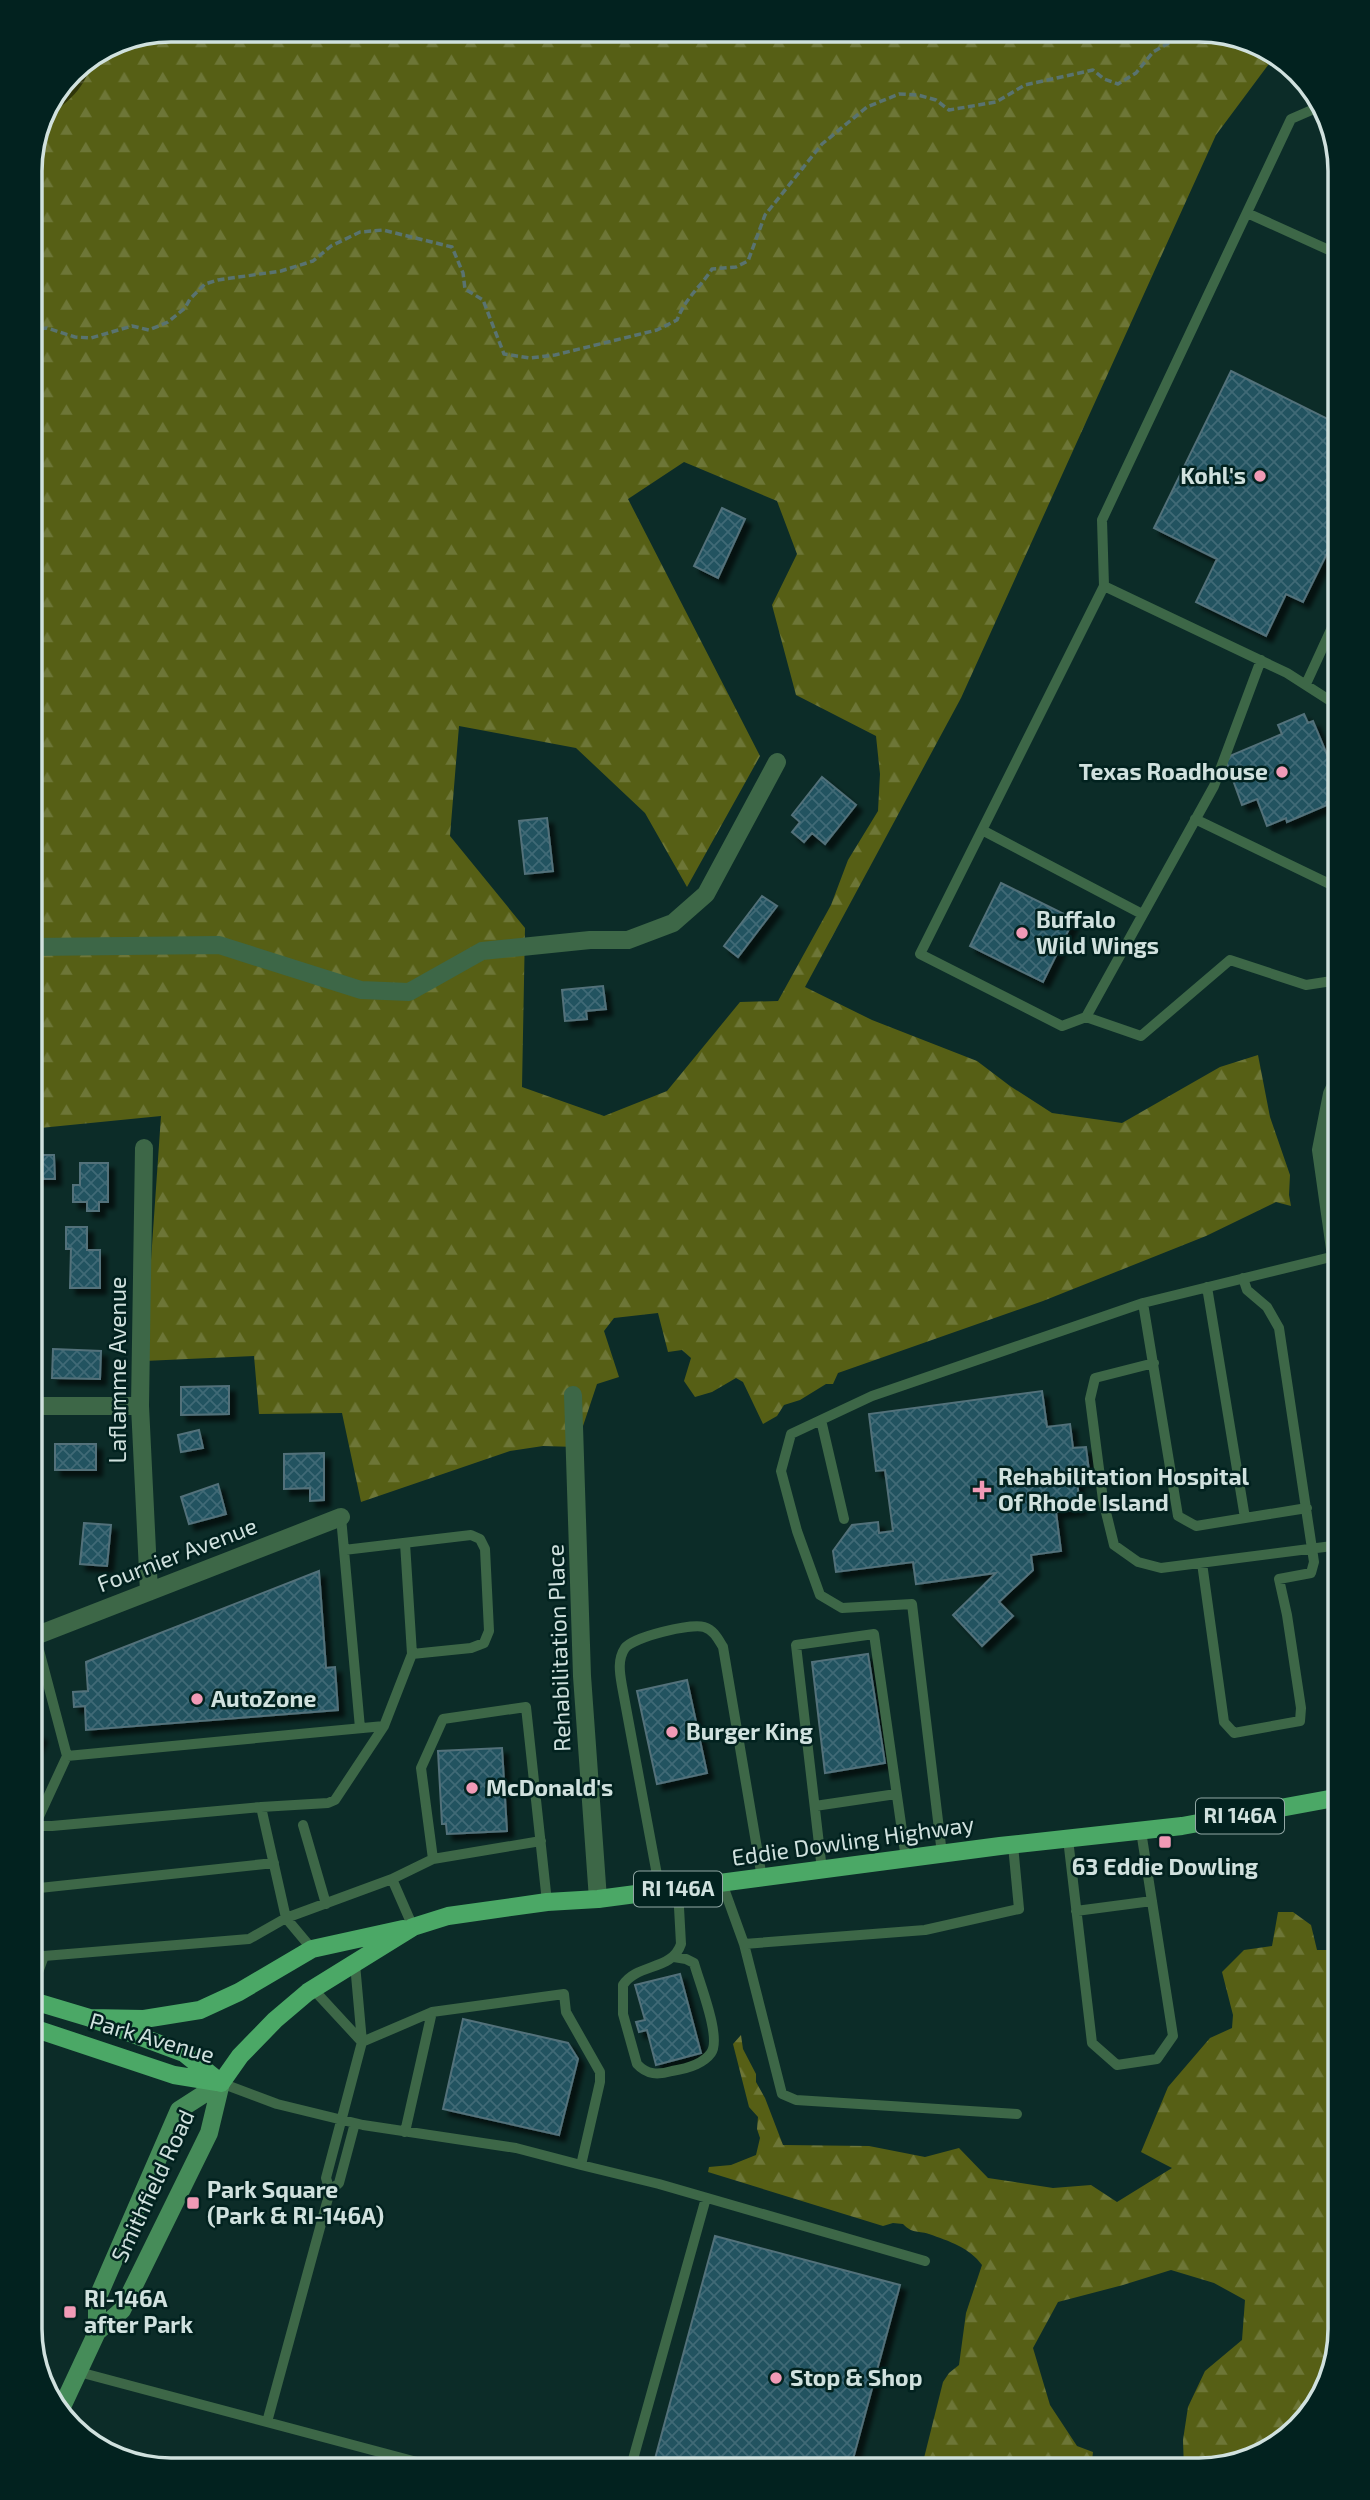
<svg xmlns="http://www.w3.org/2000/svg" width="1370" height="2500" viewBox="0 0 1370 2500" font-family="'Exo 2',sans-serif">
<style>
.forest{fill:url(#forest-firs);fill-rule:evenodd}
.wetland{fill:url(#wetland-marsh)}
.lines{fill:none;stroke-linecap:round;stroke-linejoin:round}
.stream{stroke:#2d5688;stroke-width:6}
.building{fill:url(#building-cross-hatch);stroke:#53717a;stroke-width:2;filter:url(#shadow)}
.path{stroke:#597370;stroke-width:3.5;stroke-dasharray:7 3.5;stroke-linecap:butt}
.service{stroke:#3d6747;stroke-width:10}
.minor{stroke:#3d6747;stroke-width:18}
.secondary{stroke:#468c59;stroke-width:18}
.primary{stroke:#4ba866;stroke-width:18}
.poi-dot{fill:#f09ab6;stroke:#02221f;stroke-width:2.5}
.labels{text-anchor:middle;stroke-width:5;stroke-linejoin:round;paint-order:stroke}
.shield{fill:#02221f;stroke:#92a8a5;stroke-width:2}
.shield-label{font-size:21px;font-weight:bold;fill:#d0e1de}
.poi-label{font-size:23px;font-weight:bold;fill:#d0e1de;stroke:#02221f;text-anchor:start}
.street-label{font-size:23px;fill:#d0e1de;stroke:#02221f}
.rim{fill:none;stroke:#d0e1de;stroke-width:3.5}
</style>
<defs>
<pattern id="forest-firs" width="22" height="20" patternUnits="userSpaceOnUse" patternTransform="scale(1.75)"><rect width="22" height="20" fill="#565f15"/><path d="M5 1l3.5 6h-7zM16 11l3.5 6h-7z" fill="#6d7637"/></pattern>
<pattern id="wetland-marsh" width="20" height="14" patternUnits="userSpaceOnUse" patternTransform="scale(1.75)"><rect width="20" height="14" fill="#2f3509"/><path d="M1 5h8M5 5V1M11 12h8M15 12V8" fill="none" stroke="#4c522c"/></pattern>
<pattern id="building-cross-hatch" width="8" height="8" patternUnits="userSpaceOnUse" patternTransform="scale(1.75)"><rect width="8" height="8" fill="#215260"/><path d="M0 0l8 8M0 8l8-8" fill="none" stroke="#406b76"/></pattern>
<filter id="shadow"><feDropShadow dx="6" dy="6" stdDeviation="2" flood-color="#0009"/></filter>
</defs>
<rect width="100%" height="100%" fill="#0c2c28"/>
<path class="forest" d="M 171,30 L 1209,30 L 1277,53 L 1216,135 L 961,698 L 805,987 L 872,1020 L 977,1061 L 1010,1086 L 1052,1113 L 1122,1123 L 1220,1067 L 1258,1055 L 1270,1117 L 1290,1175 L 1289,1195 L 1291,1206 L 1276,1202 L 1206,1236 L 1043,1301 L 838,1373 L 833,1384 L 826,1384 L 800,1400 L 784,1405 L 777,1416 L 763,1424 L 743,1382 L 736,1378 L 712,1392 L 695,1397 L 684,1381 L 691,1358 L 682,1350 L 668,1352 L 658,1313 L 614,1318 L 604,1331 L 619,1377 L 597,1384 L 576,1447 L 543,1446 L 510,1451 L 361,1502 L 342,1413 L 259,1414 L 254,1356 L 144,1361 L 161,1116 L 30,1129 L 30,162 L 44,109 L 71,71 L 117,40 ZM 684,462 L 777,501 L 797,554 L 772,605 L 796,695 L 876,736 L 880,774 L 878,811 L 848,860 L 831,905 L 778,1001 L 740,1002 L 667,1091 L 604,1116 L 522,1087 L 525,928 L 450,836 L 459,726 L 576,748 L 645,813 L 687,887 L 760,756 L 628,499 Z
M 1278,1912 L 1293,1912 L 1311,1925 L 1317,1950 L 1336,1950 L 1340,1970 L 1340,2330 L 1317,2407 L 1254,2459 L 1199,2470 L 1184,2470 L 1183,2440 L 1188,2407 L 1205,2371 L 1242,2340 L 1245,2300 L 1214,2283 L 1171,2270 L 1123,2285 L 1058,2302 L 1033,2348 L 1050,2405 L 1077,2446 L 1093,2452 L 1091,2470 L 921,2470 L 943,2382 L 949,2373 L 959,2365 L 966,2313 L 982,2265 C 970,2248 949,2241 929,2234 C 916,2230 913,2234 903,2224 L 893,2223 L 883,2226 L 708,2172 L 709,2167 L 731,2165 L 756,2155 L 760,2138 L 757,2129 L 758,2117 L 749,2107 L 733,2044 L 741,2035 L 743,2049 L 756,2074 L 756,2082 L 765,2098 L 783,2145 L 869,2146 L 925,2157 L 959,2148 L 988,2178 L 1053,2188 L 1091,2185 L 1117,2202 L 1172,2168 L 1141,2152 L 1168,2087 L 1210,2038 L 1232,2028 L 1233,2015 L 1222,1972 L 1244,1950 L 1272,1946 Z"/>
<path class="wetland" d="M 90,58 C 91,85 63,108 41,119 C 48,94 69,72 90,58 Z"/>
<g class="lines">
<path class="stream" d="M 227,30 L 238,32 C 261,32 285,30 308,31 C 361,33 415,39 469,30"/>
</g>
<path class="building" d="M 1231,371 L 1340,425 L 1340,527 L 1303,602 L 1286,594 L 1266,636 L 1196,602 L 1217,559 L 1154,528 Z
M 722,508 L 745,519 L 718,578 L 694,566 Z
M 1304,714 L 1308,723 L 1313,721 L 1340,786 L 1340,796 L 1326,802 L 1327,805 L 1287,822 L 1286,818 L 1267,826 L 1257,799 L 1242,805 L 1225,758 L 1282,734 L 1278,725 Z
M 822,777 L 856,805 L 825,844 L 812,833 L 804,842 L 792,832 L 800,822 L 792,815 Z
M 547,818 L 553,871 L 525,874 L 519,821 Z
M 1001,883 L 1074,919 L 1043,982 L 970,946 Z
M 762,896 L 777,906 L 738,957 L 724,946 Z
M 603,986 L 606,1009 L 586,1011 L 587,1019 L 565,1021 L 562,990 Z
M 33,1155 L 54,1155 L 55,1179 L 33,1179 Z
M 80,1163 L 108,1163 L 108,1202 L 99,1202 L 99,1211 L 87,1211 L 87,1202 L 73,1202 L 73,1185 L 80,1185 Z
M 66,1227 L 87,1227 L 87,1250 L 100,1250 L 100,1288 L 70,1288 L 71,1249 L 66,1249 Z
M 53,1349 L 101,1351 L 100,1379 L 52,1378 Z
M 229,1386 L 229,1414 L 181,1415 L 181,1387 Z
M 1042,1391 L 1047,1427 L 1070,1424 L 1073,1448 L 1086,1447 L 1090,1479 L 1077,1480 L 1080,1509 L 1056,1512 L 1061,1551 L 1031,1555 L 1033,1570 L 999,1602 L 1013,1616 L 982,1646 L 953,1615 L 996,1573 L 916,1584 L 913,1562 L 836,1572 L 833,1551 L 852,1525 L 878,1522 L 879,1533 L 893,1531 L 885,1470 L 876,1471 L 869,1414 Z
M 199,1430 L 203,1448 L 181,1452 L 178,1435 Z
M 55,1444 L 96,1444 L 96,1470 L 55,1470 Z
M 324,1453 L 324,1500 L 310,1501 L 310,1488 L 284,1489 L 284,1454 Z
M 218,1484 L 226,1514 L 189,1524 L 181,1497 Z
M 84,1523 L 111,1525 L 107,1566 L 80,1564 Z
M 319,1571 L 326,1668 L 335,1667 L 338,1710 L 86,1730 L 85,1706 L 74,1707 L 73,1692 L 88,1691 L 86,1662 Z
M 868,1654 L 885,1763 L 825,1773 L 812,1662 Z
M 687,1680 L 707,1773 L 657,1784 L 637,1691 Z
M 30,1730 L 41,1736 L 30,1759 Z
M 502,1748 L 507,1831 L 447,1834 L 446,1824 L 442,1824 L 438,1751 Z
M 680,1974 L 701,2053 L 656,2065 L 647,2030 L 639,2032 L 636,2022 L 645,2020 L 635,1985 Z
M 463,2019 L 568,2043 L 578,2059 L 559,2135 L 443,2109 Z
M 715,2236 L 900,2285 L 850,2470 L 652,2470 Z"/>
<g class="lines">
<path class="path" d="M 30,330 L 47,328 L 75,337 L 91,338 L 132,326 L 149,330 L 168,322 L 185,308 L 190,299 L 205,284 L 218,280 L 281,271 L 313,261 L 331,246 L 360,232 L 383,230 L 452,247 L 463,273 L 465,289 L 483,300 L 504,354 L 530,358 L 555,355 L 657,330 L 677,320 C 686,297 699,289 712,269 L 736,267 L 748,261 L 765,215 L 822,144 L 867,107 L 899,94 L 918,95 L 936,100 L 949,110 L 996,102 L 1025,85 L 1093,70 L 1104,79 L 1118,84 L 1136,73 L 1153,52 L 1186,33 L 1187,30"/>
<path class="service" d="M 1321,106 L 1291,119 L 1102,520 L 1104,586 L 1287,673 L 1340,707
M 1247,213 L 1340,255
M 1261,660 L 1214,786 L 1086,1017 L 1141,1036 L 1230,960 L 1306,985 L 1332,981 L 1340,972
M 1306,684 L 1340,610
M 1195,819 L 1340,889
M 982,830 L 1142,914
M 1086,1017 L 1062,1026 L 920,954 L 1104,586
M 1207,1287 L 1245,1518
M 1143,1303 L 1178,1516 L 1196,1526 L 1307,1508
M 1154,1363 L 1095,1378 L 1090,1399 L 1103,1500 L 1114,1545 L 1138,1562 L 1161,1568 L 1340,1545
M 821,1420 L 844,1519
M 341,1517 L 360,1728
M 405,1543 L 412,1654
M 1202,1563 L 1224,1722 L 1234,1733 L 1300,1721 L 1301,1708 L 1287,1615 L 1279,1579 L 1311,1573 L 1314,1562 L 1279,1328 L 1267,1307 L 1247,1290 L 1243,1278
M 67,1756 L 384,1726
M 1338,1798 L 1340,1822
M 815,1806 L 896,1794
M 36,1823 L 44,1826 L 52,1826 L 261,1807
M 303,1825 L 326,1904
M 30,1836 L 67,1756 L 35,1635
M 1068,1839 L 1092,2043 L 1117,2065 L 1157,2059 L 1173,2036 L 1141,1831
M 541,1841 L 433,1859 L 421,1768 L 443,1719 L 526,1707 L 547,1902
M 942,1854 L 912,1604 L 842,1608 L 820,1595 L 797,1531 L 781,1471 L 791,1434 L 872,1396 L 1143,1303 L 1335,1256
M 822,1870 L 796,1645 L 874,1634 L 906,1859
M 392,1879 L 433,1859
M 722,1883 L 744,1944 L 782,2094 L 796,2100 L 1017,2114
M 30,1889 L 274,1863
M 660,1891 L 622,1686 C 620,1674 617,1660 625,1648 C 633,1637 691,1623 704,1627 C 714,1630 718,1639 723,1647 L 762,1878
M 1076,1911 L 1152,1901
M 744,1944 L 925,1930 L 1019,1909 L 1013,1845
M 312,1949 L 286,1918 L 261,1807 L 328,1803 L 335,1800 L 384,1726 L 412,1654 L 471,1648 L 484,1643 L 489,1631 L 485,1549 L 480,1539 L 471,1535 L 344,1550
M 30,1954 L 44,1956
M 674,1957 L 686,1959 L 694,1963 C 699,1982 722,2038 711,2053 C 703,2064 685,2069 672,2071 C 658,2075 647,2075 637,2064 L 623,2014 L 623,1985 C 637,1963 672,1971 681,1944 L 678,1889
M 313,1989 L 362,2042
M 30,1994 L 44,1956 L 249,1939 L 286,1918 L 392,1879 L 413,1927
M 362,2042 L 432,2012
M 221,2083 L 277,2104 L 363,2125 L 516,2148 L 581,2165 L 659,2184 L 925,2261
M 405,2132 L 432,2012 L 564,1994 L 566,2012 L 600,2072 L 600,2082 L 581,2165
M 330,2191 L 339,2183 L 355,2123
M 79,2372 L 447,2470
M 267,2422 L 330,2191 L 326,2178 L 362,2042 L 355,1964
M 630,2470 L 706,2198"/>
<path class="minor" d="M 30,947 L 219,945 L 361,990 L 409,992 L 482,951 L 590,940 L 628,940 L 673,923 L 706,894 L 777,762
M 144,1148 L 140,1406 L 149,1592
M 1340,1284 L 1321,1150 L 1332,1094 L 1340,1077
M 573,1395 L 582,1676 L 598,1899
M 30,1406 L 140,1406
M 30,1638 L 341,1517"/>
<path class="secondary" d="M 97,2332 L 97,2299 L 179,2110 L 221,2083
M 61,2409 L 97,2332 L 122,2310 L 209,2133 L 221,2083"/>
<path class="primary" d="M 30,2000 L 90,2018 L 184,2053 L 221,2083
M 90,2018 L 144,2019 L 200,2010 L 239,1992 L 312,1949 L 403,1929
M 30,2027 L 174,2075 L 217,2082
M 221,2083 L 240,2056 L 275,2020 L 308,1992 L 413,1927 L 448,1916 L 547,1902 L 598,1899 L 1000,1846 L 1182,1826 L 1340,1797"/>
</g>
<g class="poi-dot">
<circle cx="1260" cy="476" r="7"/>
<circle cx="1282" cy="772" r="7"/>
<circle cx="1022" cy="933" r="7"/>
<path d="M978.5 1479.5h7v7h7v7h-7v7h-7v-7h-7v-7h7z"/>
<circle cx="197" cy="1699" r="7"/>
<circle cx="672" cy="1732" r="7"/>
<circle cx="472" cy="1788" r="7"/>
<rect x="1158" y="1835" width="14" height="14" rx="3.5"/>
<rect x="186" y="2196" width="14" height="14" rx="3.5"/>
<rect x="63" y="2305" width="14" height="14" rx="3.5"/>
<circle cx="776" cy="2378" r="7"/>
</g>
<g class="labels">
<g class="shield">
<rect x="1196" y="1798.5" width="88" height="35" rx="5"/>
<rect x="634" y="1871.5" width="88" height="35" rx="5"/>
</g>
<g class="shield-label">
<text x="1240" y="1823">RI 146A</text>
<text x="678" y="1896">RI 146A</text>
</g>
<g class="poi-label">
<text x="1246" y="484" text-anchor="end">Kohl's</text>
<text x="1268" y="780" text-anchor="end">Texas Roadhouse</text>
<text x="1036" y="928">Buffalo<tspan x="1036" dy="26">Wild Wings</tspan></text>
<text x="998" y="1485">Rehabilitation Hospital<tspan x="998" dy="26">Of Rhode Island</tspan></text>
<text x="211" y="1707">AutoZone</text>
<text x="686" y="1740">Burger King</text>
<text x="486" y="1796">McDonald's</text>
<text x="1165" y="1875" text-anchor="middle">63 Eddie Dowling</text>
<text x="207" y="2198">Park Square<tspan x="207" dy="26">(Park &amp; RI-146A)</tspan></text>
<text x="84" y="2307">RI-146A<tspan x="84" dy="26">after Park</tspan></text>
<text x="790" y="2386">Stop &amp; Shop</text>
</g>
<g class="street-label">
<text transform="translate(118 1370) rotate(-90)" y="8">Laflamme Avenue</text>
<text transform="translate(177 1555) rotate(-21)" y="8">Fournier Avenue</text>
<text transform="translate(559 1648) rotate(-92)" y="8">Rehabilitation Place</text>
<text transform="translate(853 1841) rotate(-8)" y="8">Eddie Dowling Highway</text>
<text transform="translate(152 2038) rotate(16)" y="8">Park Avenue</text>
<text transform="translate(153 2186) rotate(-65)" y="8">Smithfield Road</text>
</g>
</g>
<path d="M0 0H1370V2500H0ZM171 42H1199A129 129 0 0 1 1328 171V2329A129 129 0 0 1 1199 2458H171A129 129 0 0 1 42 2329V171A129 129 0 0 1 171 42Z" fill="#02221f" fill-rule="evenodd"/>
<path class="rim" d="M171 42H1199A129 129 0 0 1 1328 171V2329A129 129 0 0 1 1199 2458H171A129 129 0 0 1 42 2329V171A129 129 0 0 1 171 42Z"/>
</svg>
